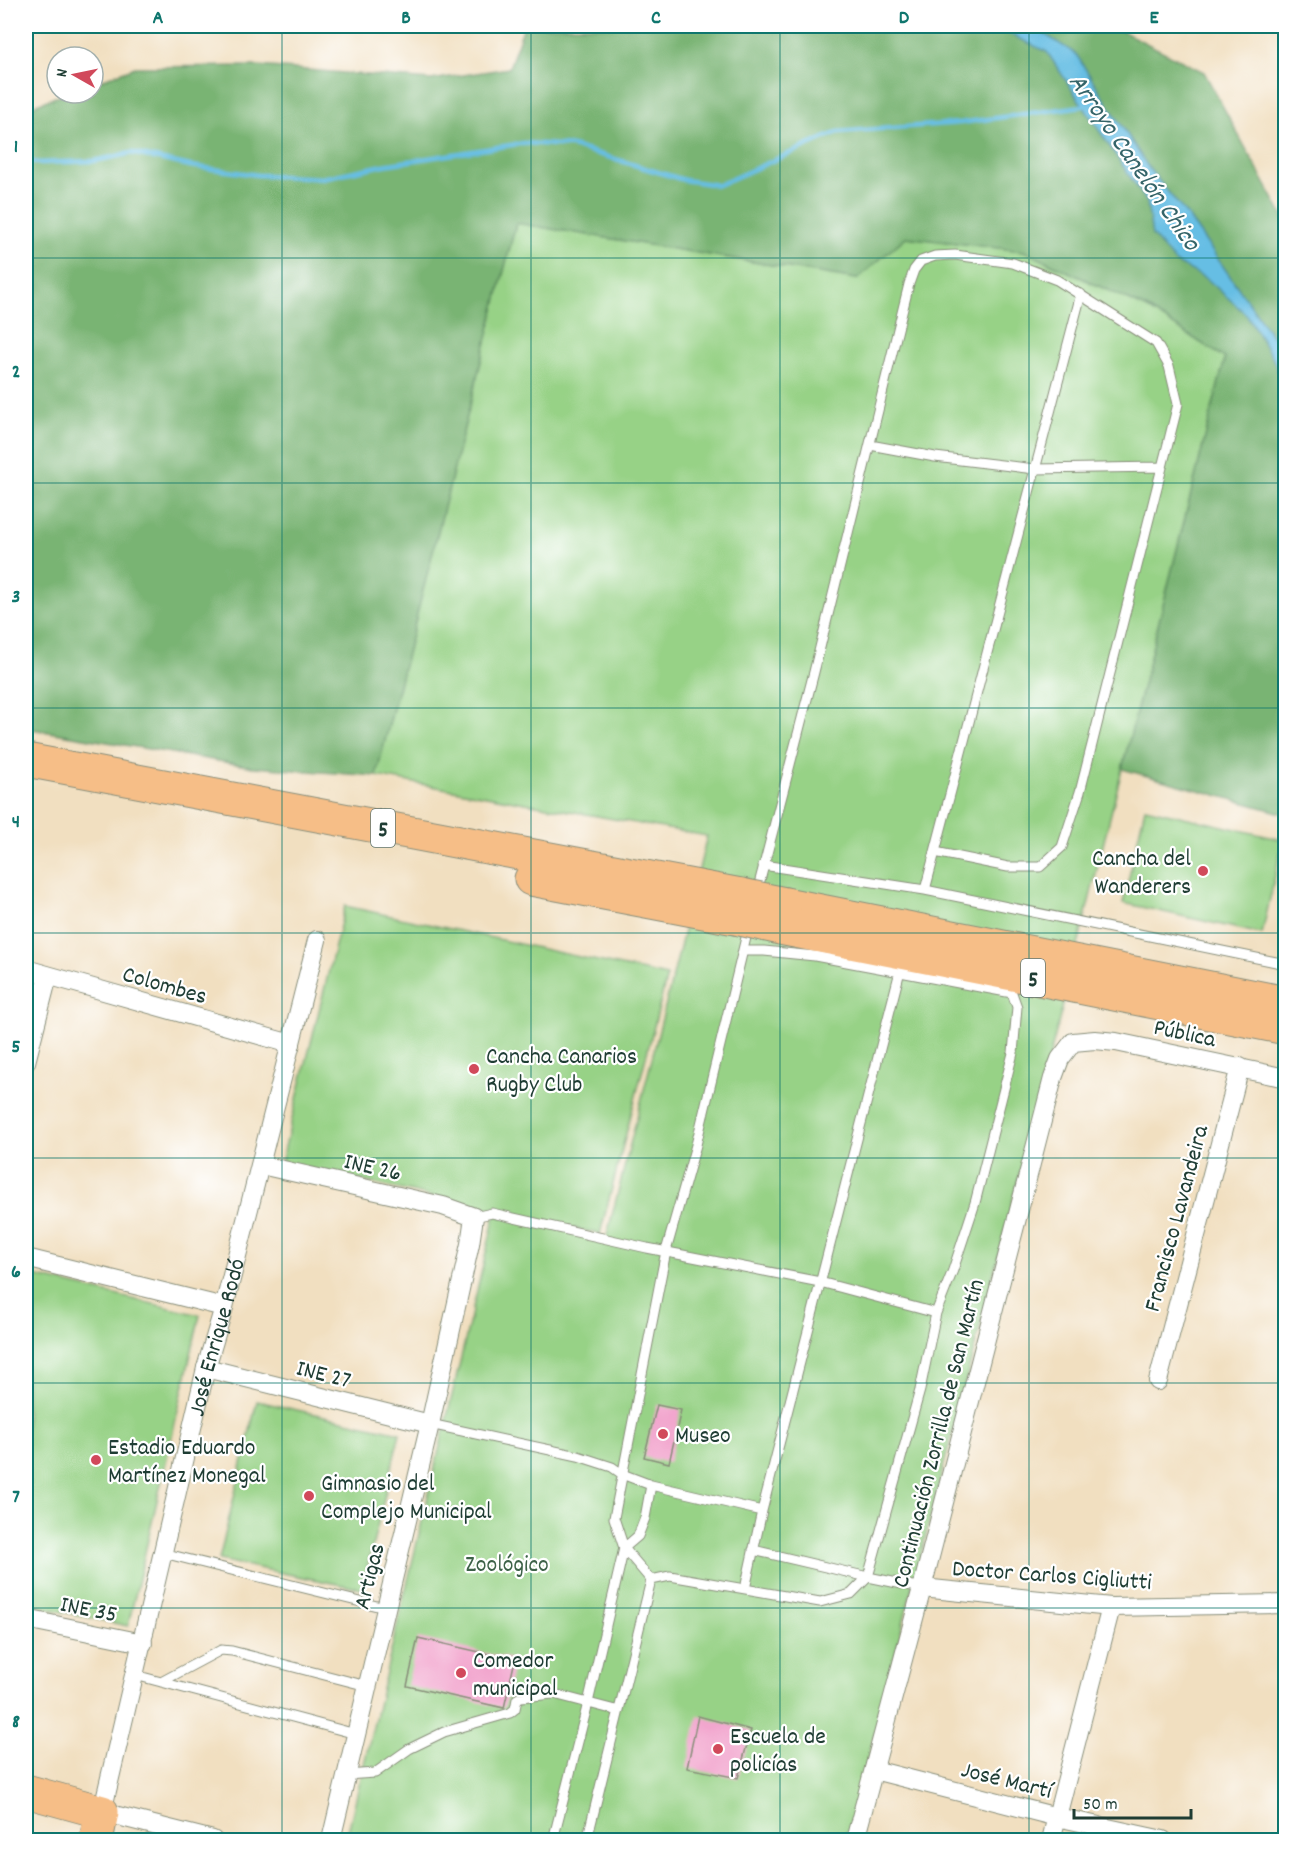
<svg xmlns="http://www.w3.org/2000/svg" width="1311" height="1866" viewBox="0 0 1311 1866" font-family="Dekko,sans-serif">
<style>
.green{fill:#97d286;stroke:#5b885d;stroke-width:1.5}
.forest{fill:#79b473;stroke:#4c7854;stroke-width:1.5}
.water{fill:#66bee4;stroke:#427e8c;stroke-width:1.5}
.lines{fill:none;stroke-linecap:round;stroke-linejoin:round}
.stream{stroke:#66bee4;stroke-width:4.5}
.building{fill:#f2a6ce}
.lane-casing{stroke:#888e7a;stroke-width:11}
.street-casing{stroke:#888e7a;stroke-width:20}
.highway-casing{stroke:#888e7a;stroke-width:35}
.lane{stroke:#fff;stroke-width:9}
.street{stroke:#fff;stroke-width:18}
.highway{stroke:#f6be87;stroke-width:33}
.highway-bridge-casing{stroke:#888e7a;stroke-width:35;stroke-linecap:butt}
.highway-bridge{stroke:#f6be87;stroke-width:33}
.grid{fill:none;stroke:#0f766e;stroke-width:1.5;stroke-opacity:0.55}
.poi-dot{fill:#d1495b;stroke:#fff;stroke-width:2}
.labels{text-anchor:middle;stroke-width:4.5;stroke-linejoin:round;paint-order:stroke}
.shield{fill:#fff;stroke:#627771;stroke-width:1.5}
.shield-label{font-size:22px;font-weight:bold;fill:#1f3d34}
.poi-label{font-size:24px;fill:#1f3d34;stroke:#fff;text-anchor:start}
.street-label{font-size:24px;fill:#1f3d34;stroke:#fff}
.park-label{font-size:24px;fill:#3d6248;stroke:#fff}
.water-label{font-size:26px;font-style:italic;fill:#346469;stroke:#fff}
.neatline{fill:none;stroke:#0f766e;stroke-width:2}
.grid-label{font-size:20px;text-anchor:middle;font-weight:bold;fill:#0f766e}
</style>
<rect width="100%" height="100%" fill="#fff"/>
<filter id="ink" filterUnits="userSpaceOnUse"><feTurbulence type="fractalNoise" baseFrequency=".0167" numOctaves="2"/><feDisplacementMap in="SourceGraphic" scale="12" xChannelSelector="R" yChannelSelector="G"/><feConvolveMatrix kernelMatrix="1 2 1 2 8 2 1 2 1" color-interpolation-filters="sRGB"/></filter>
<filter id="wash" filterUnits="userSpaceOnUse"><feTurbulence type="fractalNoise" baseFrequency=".008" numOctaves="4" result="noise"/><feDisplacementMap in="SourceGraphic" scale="24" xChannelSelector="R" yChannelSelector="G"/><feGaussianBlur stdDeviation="1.35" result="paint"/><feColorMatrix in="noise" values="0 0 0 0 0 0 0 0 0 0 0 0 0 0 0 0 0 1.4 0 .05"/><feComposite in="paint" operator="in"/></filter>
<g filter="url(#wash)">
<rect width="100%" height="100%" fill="#f1dfc0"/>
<path class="green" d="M 516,223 L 856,279 L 906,237 L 1024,251 L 1148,309 L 1225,358 L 1063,1005 L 847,1840 L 346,1840 L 495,1215 L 606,1239 L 677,960 L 707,836 L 376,776 Z
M 1145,808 L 1283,840 L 1262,934 L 1123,903 Z
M 345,906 L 667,976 L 600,1234 L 281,1163 Z
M 26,1274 L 200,1315 L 128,1626 L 26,1604 Z
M 257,1401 L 400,1433 L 362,1589 L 219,1560 Z"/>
<path class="forest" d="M 524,26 L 1112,26 L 1204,72 L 1285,220 L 1285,814 L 1122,769 L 1225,358 L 1148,309 L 1024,251 L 906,237 L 857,279 L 516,223 L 376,776 L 253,767 L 26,728 L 26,108 L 66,93 L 93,93 L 93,83 L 135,67 L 258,66 L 431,80 L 509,68 Z"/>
<path class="water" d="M 993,26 L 1032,26 L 1076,54 L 1150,170 L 1187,215 L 1270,333 L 1285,351 L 1285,390 L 1273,359 L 1247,315 L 1207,279 L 1175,262 L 1152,235 L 1147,202 L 1047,52 Z"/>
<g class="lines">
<path class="stream" d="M 26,161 L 38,163 L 94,161 L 132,153 L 190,166 L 258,175 L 322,178 L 384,165 L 524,143 L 572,146 L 684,180 L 718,185 L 838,132 L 960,123 L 1083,106"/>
</g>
<g id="blocks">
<path class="building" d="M 657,1405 L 681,1410 L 669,1463 L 644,1457 Z
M 418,1638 L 515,1660 L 504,1708 L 407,1686 Z
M 698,1716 L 751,1730 L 738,1778 L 687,1768 Z"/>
</g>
</g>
<g filter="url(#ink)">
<use href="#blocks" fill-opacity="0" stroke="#888e7a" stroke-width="1.5"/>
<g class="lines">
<defs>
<path id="lane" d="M 870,445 L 935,457 L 1035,469 L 1161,467
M 763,865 L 925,890 L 1286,964
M 925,890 L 1081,294
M 757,892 L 814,672 L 909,284 L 914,270 L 921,261 L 935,256 L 955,255 L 1013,263 L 1057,280 L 1156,343 L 1169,366 L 1178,404 L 1080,792 L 1062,847 L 1040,867 L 1008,867 L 935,852
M 743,951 L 764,951 L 815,956 L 1012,993 L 1017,1007 L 1013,1053 L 975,1203 L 953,1270 L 936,1313
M 474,1217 L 492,1213 L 647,1248 L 820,1282 L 936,1313 L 920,1390 L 868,1577 L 922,1588
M 430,1424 L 578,1456 L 612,1467 L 622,1474 L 651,1485 L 762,1511
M 753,1550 L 868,1577
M 163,1553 L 385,1608
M 651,1580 L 624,1548 L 614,1518 L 666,1251 L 696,1145 L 749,925
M 651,1580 L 670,1576 L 820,1602 L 851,1594 L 868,1577
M 745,1589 L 762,1511 L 900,971
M 135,1675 L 356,1734
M 161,1682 L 221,1650 L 232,1651 L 367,1686
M 346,1775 L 375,1773 L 409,1749 L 444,1732 L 510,1713 L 515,1709 L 517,1699 L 521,1697 L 554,1694 L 619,1711
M 553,1840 L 588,1703 L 624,1548 L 638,1536 L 645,1518 L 651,1485
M 587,1840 L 651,1580"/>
<g id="street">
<path d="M 26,969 L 291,1044"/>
<path d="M 26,1062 L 48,976"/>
<path d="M 261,1165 L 443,1206 L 474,1217 L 470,1244 L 430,1424 L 331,1840"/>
<path d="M 26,1258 L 224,1307"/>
<path d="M 206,1368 L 430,1424"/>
<path d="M 1158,1381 L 1240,1067"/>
<path d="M 922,1588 L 1111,1607 L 1286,1604"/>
<path d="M 26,1619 L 143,1643"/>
<path d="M 874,1770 L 1057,1817 L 1163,1840"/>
<path id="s1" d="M 213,1840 L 102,1812 L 206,1368 L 224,1307 L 317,940"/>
<path d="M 855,1840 L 922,1588 L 1053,1078 L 1060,1059 L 1073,1042 L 1095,1040 L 1116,1042 L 1286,1078"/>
<path d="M 1051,1840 L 1111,1607"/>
</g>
<path id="highway" d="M 26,760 L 741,895
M 531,879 L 735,918
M 785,904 L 1286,1003
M 780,928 L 1286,1028
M 26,1791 L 102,1812 L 96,1840"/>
</defs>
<use href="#lane" class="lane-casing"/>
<use href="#street" class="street-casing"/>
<use href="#highway" class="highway-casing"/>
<use href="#lane" class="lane"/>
<use href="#street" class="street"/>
<use href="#highway" class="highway"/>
<defs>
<path id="highway-bridge" d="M 741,895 L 785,904
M 735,918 L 780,928"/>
</defs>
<use href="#highway-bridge" class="highway-bridge-casing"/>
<use href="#highway-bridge" class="highway-bridge"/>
</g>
</g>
<path class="grid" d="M 282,26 L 282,1840M 531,26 L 531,1840M 780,26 L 780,1840M 1029,26 L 1029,1840M 26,258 L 1286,258M 26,483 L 1286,483M 26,708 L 1286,708M 26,933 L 1286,933M 26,1158 L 1286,1158M 26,1383 L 1286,1383M 26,1608 L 1286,1608"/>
<g class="poi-dot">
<circle cx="1203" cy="871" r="6"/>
<circle cx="474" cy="1069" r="6"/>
<circle cx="663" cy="1434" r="6"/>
<circle cx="96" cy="1460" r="6"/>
<circle cx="309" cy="1496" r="6"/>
<circle cx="461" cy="1673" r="6"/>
<circle cx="718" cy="1749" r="6"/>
</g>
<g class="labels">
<g class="shield">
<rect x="371" y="809" width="24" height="38" rx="4.5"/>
<rect x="1021" y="959" width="24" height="38" rx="4.5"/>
</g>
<g class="shield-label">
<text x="383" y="836">5</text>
<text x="1033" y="986">5</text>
</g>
<g class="poi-label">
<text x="1191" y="865" text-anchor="end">Cancha del<tspan x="1191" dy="28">Wanderers</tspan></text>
<text x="486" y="1063">Cancha Canarios<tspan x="486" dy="28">Rugby Club</tspan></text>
<text x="675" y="1442">Museo</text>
<text x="108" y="1454">Estadio Eduardo<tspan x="108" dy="28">Martínez Monegal</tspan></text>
<text x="321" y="1490">Gimnasio del<tspan x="321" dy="28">Complejo Municipal</tspan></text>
<text x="473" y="1667">Comedor<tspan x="473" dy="28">municipal</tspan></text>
<text x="730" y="1743">Escuela de<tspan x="730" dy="28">policías</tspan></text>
</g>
<g class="street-label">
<text transform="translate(165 984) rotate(16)" y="8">Colombes</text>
<text transform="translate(1185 1032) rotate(12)" y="8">Pública</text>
<text transform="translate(373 1166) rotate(13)" y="8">INE 26</text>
<text transform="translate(1175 1218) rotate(-75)" y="8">Francisco Lavandeira</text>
<text dy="8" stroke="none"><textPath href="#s1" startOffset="603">José Enrique Rodó</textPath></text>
<text transform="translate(324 1373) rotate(14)" y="8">INE 27</text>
<text transform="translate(937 1433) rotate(-76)" y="8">Continuación Zorrilla de San Martín</text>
<text transform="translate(1052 1574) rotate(4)" y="8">Doctor Carlos Cigliutti</text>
<text transform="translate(368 1576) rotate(-76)" y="8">Artigas</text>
<text transform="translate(89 1608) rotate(11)" y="8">INE 35</text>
<text transform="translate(1007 1779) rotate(14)" y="8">José Martí</text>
</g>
<g class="park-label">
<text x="507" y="1571">Zoológico</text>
</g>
<g class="water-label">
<text transform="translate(1136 161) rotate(55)" y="9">Arroyo Canelón Chico</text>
</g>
</g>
<rect width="1311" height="1866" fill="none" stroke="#fff" stroke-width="66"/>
<g transform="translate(75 75) rotate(279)"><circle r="28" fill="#ffffff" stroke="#a5b1ae" stroke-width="1.5"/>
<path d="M0-4.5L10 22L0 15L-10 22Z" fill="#d1495b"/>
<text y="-9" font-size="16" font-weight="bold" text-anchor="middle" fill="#1f3d34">N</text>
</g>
<path d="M1074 1809v9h117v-9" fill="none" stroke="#1f3d34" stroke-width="3"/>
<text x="1083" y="1809" font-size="18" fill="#1f3d34" stroke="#ffffff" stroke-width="4.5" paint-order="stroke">50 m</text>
<rect x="33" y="33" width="1245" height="1800" class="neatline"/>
<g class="grid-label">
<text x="158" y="23">A</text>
<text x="406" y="23">B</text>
<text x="656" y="23">C</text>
<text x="904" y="23">D</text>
<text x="1154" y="23">E</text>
<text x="16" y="152">1</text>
<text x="16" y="377">2</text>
<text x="16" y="602">3</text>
<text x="16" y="827">4</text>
<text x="16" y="1052">5</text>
<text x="16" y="1277">6</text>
<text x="16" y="1502">7</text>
<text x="16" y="1727">8</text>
</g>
</svg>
